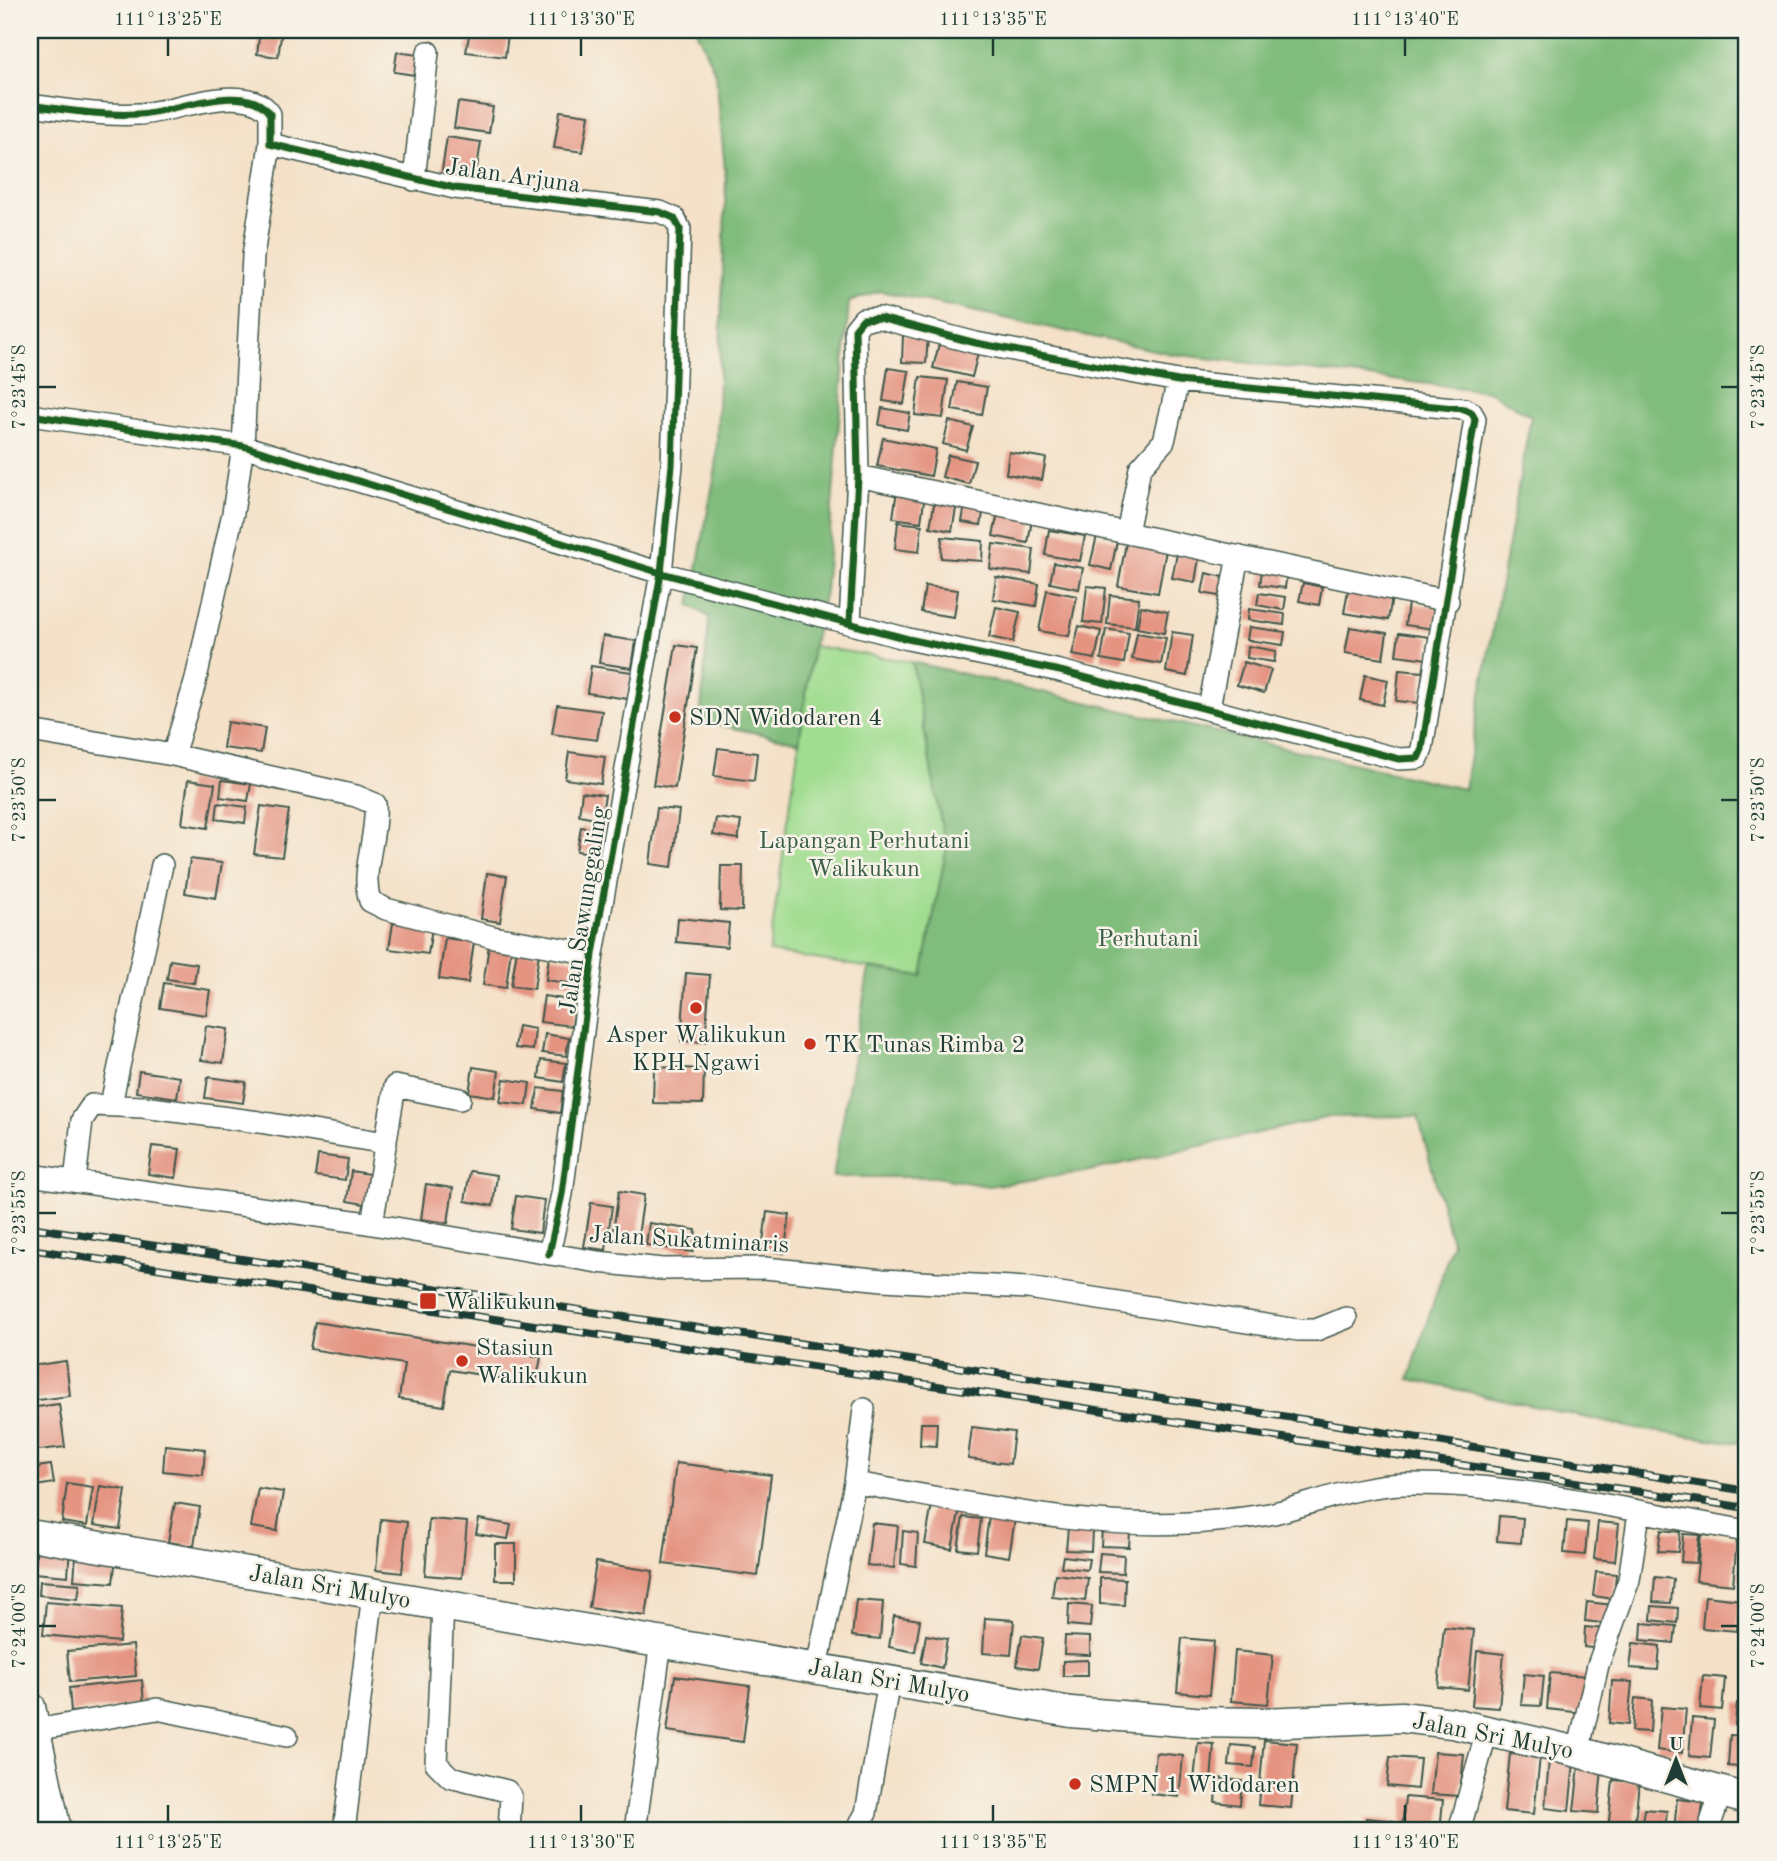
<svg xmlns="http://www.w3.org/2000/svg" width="1777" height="1861" viewBox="0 0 1777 1861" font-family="'Old Standard TT',serif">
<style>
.green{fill:#a1dd91;stroke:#608d62;stroke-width:2}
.forest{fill:#80bc7b;stroke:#507c58;stroke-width:2}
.building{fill:#e59482}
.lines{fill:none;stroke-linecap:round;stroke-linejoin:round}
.street-casing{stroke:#3f564a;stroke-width:24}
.secondary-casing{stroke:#3f564a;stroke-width:33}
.street{stroke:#fff;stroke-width:21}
.secondary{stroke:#fff;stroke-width:30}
.rail-casing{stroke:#1f3d34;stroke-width:8}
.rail{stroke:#f7f3e8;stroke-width:5;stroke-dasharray:16;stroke-linecap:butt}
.cycleway-casing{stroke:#f7f3e8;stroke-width:11}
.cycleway{stroke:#1b5e20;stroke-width:7}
.ticks{fill:none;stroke:#1f3d34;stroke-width:2.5}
.poi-dot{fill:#c8321e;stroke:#f7f3e8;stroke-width:2.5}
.labels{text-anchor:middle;stroke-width:5;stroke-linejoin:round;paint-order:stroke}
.street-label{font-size:24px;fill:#1f3d34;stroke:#f7f3e8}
.poi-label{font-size:24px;fill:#1f3d34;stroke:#f7f3e8;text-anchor:start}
.park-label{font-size:24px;fill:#395d47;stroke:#f7f3e8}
.neatline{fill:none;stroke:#1f3d34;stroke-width:2.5}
.ticks-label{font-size:18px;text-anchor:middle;fill:#1f3d34}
</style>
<rect width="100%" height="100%" fill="#f7f3e8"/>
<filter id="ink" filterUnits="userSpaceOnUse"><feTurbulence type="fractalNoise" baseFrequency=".0143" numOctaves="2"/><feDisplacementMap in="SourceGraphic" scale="14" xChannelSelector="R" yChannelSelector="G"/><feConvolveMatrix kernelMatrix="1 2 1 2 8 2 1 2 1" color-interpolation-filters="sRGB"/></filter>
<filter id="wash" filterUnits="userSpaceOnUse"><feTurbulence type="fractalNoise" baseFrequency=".00686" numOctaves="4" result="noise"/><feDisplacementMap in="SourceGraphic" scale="28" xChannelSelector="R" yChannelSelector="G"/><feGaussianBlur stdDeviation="1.57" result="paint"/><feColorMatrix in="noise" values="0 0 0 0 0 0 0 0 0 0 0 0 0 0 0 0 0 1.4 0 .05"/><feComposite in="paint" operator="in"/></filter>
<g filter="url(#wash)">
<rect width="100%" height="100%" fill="#f4e1c8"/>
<path class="green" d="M 813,646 L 912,662 L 946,851 L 922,976 L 769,952 Z"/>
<path class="forest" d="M 696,30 L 1747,30 L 1747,1444 L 1637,1429 L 1409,1379 L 1452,1244 L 1418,1116 L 1329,1117 L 1089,1171 L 988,1186 L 935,1177 L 833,1177 L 869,968 L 922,976 L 946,851 L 912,662 L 1464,789 L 1531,416 L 1488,391 L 1172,354 L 880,291 L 849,302 L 825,591 L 813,646 L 799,742 L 700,721 L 709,617 L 690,605 L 716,468 L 726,181 L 716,74 Z"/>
<g id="blocks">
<path class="building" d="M 260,30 L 282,30 L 278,57 L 257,54 Z
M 470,30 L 508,35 L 505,57 L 466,52 Z
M 397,52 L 418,55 L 415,75 L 394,72 Z
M 458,102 L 493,107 L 489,133 L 454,128 Z
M 560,111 L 589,115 L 583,152 L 554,148 Z
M 447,137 L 481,142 L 476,174 L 442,170 Z
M 903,335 L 928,337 L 926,363 L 902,362 Z
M 939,344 L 978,353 L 972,377 L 933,368 Z
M 888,368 L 909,371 L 904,404 L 883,401 Z
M 920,377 L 948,380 L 943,418 L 915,415 Z
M 957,382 L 987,387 L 982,415 L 952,410 Z
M 882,408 L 910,413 L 907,430 L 879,425 Z
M 949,421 L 973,427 L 966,450 L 943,444 Z
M 883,438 L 936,449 L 931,476 L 877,466 Z
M 1009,452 L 1046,458 L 1042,480 L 1006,474 Z
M 948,455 L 975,461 L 969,484 L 942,477 Z
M 897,490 L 925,494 L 921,522 L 893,518 Z
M 935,499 L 957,503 L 952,531 L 930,527 Z
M 965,504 L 984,507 L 981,525 L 962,522 Z
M 998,513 L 1032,520 L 1028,543 L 993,536 Z
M 898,522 L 922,525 L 919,552 L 895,549 Z
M 1049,530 L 1085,536 L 1080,561 L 1045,555 Z
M 1097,536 L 1117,541 L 1111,570 L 1090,565 Z
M 942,537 L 983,541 L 982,561 L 941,558 Z
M 1126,543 L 1166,550 L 1158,593 L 1118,586 Z
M 993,544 L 1034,549 L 1031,574 L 990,569 Z
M 1177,554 L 1199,558 L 1195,582 L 1172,578 Z
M 1054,563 L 1083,568 L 1079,589 L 1050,583 Z
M 1262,570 L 1287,573 L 1285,588 L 1260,585 Z
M 1206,573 L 1228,578 L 1224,597 L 1202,593 Z
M 996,577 L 1039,584 L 1036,606 L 993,599 Z
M 1303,583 L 1322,587 L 1319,605 L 1299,601 Z
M 925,586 L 958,590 L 954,617 L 921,612 Z
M 1087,586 L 1106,588 L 1102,624 L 1083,622 Z
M 1047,590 L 1077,596 L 1069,636 L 1039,631 Z
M 1348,590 L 1392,597 L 1388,620 L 1344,613 Z
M 1259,593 L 1286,597 L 1284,610 L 1257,605 Z
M 1110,595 L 1139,598 L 1135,627 L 1107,624 Z
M 1408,603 L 1438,607 L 1434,629 L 1405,625 Z
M 1141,606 L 1168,612 L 1164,633 L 1137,628 Z
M 996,607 L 1020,612 L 1013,642 L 989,637 Z
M 1249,609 L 1285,614 L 1284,625 L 1248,620 Z
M 1079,626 L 1101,631 L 1095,659 L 1072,655 Z
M 1249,627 L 1285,632 L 1283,645 L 1247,640 Z
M 1350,627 L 1387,633 L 1383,659 L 1345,653 Z
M 1106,629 L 1129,633 L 1124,663 L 1101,659 Z
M 1172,632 L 1193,635 L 1187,676 L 1166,672 Z
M 1137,633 L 1166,638 L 1161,664 L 1132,659 Z
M 1399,633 L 1430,637 L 1427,659 L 1396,655 Z
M 603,636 L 636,641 L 632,668 L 599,663 Z
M 676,645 L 697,648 L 675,788 L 653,785 Z
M 1248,646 L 1276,651 L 1274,662 L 1247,658 Z
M 1244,662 L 1271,670 L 1264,693 L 1237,685 Z
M 591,666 L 632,672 L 628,699 L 587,693 Z
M 1399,670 L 1423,672 L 1420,703 L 1396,701 Z
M 1365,675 L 1388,680 L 1383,705 L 1360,700 Z
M 557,705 L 602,711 L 597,740 L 552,734 Z
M 227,722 L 265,728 L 261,753 L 223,748 Z
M 718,748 L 757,753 L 754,781 L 714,776 Z
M 569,752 L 605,757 L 601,784 L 565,779 Z
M 188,780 L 215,784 L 208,828 L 182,824 Z
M 222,780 L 251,784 L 248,801 L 220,797 Z
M 582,792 L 605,795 L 601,819 L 579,815 Z
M 218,803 L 247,807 L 245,823 L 216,819 Z
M 261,806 L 289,810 L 282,857 L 254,854 Z
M 657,808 L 679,810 L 672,867 L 650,864 Z
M 716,818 L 741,821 L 738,839 L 713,835 Z
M 581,827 L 600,830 L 597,854 L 577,851 Z
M 190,859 L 222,863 L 216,898 L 185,893 Z
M 721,866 L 743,866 L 742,911 L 720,910 Z
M 487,873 L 507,876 L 500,922 L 481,919 Z
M 678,918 L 729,923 L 727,947 L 676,942 Z
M 393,923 L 432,928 L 428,954 L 389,949 Z
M 445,938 L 474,942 L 468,983 L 439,979 Z
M 489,945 L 511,949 L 506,988 L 483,985 Z
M 517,950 L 539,953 L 534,989 L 511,986 Z
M 549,956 L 578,960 L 574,984 L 546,980 Z
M 170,960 L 197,964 L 194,983 L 167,979 Z
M 686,973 L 710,975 L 705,1042 L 681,1041 Z
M 164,983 L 210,990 L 206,1015 L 160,1008 Z
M 544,996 L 576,1001 L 572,1026 L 540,1022 Z
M 206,1026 L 228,1029 L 223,1063 L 201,1060 Z
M 518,1026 L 535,1029 L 533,1050 L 515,1048 Z
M 545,1034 L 569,1038 L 566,1056 L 542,1053 Z
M 541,1060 L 566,1063 L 563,1082 L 539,1078 Z
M 473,1067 L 499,1071 L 495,1097 L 469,1093 Z
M 654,1067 L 704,1069 L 703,1104 L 653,1103 Z
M 139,1071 L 180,1077 L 177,1098 L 136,1092 Z
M 208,1077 L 246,1082 L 243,1103 L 205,1098 Z
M 504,1079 L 530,1083 L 527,1105 L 500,1102 Z
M 538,1088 L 563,1091 L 560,1113 L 535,1109 Z
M 152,1146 L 180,1149 L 176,1178 L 148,1174 Z
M 318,1155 L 348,1159 L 345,1180 L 315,1176 Z
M 351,1171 L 375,1175 L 370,1205 L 347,1201 Z
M 470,1171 L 497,1175 L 493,1206 L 465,1201 Z
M 426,1184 L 453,1188 L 448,1223 L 421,1219 Z
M 619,1191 L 644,1195 L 637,1243 L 612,1239 Z
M 516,1196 L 544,1200 L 540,1233 L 511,1229 Z
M 591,1203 L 612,1206 L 606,1250 L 584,1247 Z
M 767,1212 L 790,1215 L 784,1253 L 762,1249 Z
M 649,1223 L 696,1230 L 693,1252 L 646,1245 Z
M 315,1322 L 541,1357 L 536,1384 L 450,1370 L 444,1406 L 399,1399 L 404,1364 L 310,1349 Z
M 66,1361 L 70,1396 L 30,1401 L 30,1366 Z
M 59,1404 L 65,1447 L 30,1451 L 30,1408 Z
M 921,1423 L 937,1423 L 936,1446 L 920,1445 Z
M 972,1427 L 1014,1432 L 1010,1464 L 968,1459 Z
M 165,1445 L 205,1449 L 203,1475 L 163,1471 Z
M 676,1463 L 771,1475 L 758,1576 L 663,1564 Z
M 51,1465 L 54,1483 L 30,1487 L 30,1468 Z
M 67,1483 L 93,1487 L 87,1526 L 62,1522 Z
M 100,1486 L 126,1490 L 120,1529 L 94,1525 Z
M 258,1488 L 283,1492 L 277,1531 L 251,1527 Z
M 175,1503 L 200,1507 L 194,1546 L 168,1542 Z
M 932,1504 L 960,1508 L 952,1549 L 925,1544 Z
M 989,1516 L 1015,1519 L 1009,1557 L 984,1553 Z
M 1499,1516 L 1523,1518 L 1521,1543 L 1497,1541 Z
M 963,1517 L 981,1519 L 977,1551 L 958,1549 Z
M 381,1519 L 407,1522 L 402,1573 L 376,1570 Z
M 429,1519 L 467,1522 L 462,1578 L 425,1575 Z
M 479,1519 L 511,1525 L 508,1539 L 476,1534 Z
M 1567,1521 L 1588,1523 L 1585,1555 L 1564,1553 Z
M 1598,1522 L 1619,1524 L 1615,1561 L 1594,1559 Z
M 872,1523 L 898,1526 L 894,1568 L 867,1565 Z
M 1068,1528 L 1092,1530 L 1091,1551 L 1066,1550 Z
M 1102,1529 L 1130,1531 L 1129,1547 L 1101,1546 Z
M 1661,1530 L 1680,1532 L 1678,1552 L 1658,1551 Z
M 903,1531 L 918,1533 L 916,1566 L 901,1564 Z
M 1683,1534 L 1699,1535 L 1696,1563 L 1681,1562 Z
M 1701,1535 L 1737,1538 L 1733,1585 L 1696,1581 Z
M 495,1544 L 516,1544 L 516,1580 L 495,1580 Z
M 1742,1544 L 1747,1545 L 1747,1579 L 1739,1578 Z
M 37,1545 L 70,1548 L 68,1576 L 34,1573 Z
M 1100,1553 L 1124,1555 L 1123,1573 L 1098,1572 Z
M 76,1554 L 116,1557 L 113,1583 L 74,1580 Z
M 1063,1556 L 1089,1559 L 1087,1570 L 1061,1567 Z
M 596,1562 L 653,1571 L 646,1616 L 589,1608 Z
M 1596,1572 L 1616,1574 L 1614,1599 L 1593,1596 Z
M 1055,1574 L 1088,1578 L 1085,1601 L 1052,1597 Z
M 1655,1577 L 1673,1579 L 1671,1603 L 1653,1602 Z
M 1100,1578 L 1125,1579 L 1124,1605 L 1100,1604 Z
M 40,1581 L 80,1584 L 78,1599 L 39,1595 Z
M 1705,1596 L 1740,1600 L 1737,1631 L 1702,1628 Z
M 856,1600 L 883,1602 L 880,1639 L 852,1636 Z
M 46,1602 L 122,1608 L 119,1642 L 43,1635 Z
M 1587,1602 L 1613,1605 L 1611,1624 L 1585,1621 Z
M 1069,1604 L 1092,1606 L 1090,1627 L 1068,1625 Z
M 1652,1606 L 1678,1608 L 1677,1623 L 1651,1620 Z
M 894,1616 L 920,1620 L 915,1652 L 889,1647 Z
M 985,1618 L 1014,1620 L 1011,1655 L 983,1653 Z
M 1642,1623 L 1676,1626 L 1674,1643 L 1641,1640 Z
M 1444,1627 L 1474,1630 L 1468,1690 L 1438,1687 Z
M 1585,1627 L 1604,1629 L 1601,1649 L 1584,1647 Z
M 926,1635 L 947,1639 L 942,1668 L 921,1663 Z
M 1022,1635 L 1043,1638 L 1038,1669 L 1017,1666 Z
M 1065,1636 L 1090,1637 L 1090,1655 L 1064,1654 Z
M 1182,1638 L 1214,1641 L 1209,1695 L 1177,1692 Z
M 1633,1643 L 1660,1646 L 1658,1670 L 1630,1668 Z
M 133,1645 L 136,1676 L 70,1682 L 67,1651 Z
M 1235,1651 L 1273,1655 L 1268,1704 L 1231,1701 Z
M 1477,1651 L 1504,1654 L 1499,1708 L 1472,1706 Z
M 1088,1660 L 1088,1676 L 1063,1676 L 1063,1661 Z
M 1550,1673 L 1587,1676 L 1583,1713 L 1547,1709 Z
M 1524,1674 L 1544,1676 L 1541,1706 L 1521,1705 Z
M 675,1676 L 750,1686 L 743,1742 L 667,1731 Z
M 1703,1676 L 1725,1678 L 1722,1710 L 1700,1708 Z
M 142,1680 L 144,1704 L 71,1712 L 69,1688 Z
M 1612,1681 L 1632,1682 L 1628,1725 L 1609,1723 Z
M 1635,1698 L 1652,1700 L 1650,1732 L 1632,1731 Z
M 1737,1703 L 1747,1704 L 1747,1726 L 1735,1725 Z
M 1661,1707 L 1686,1709 L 1682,1753 L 1657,1750 Z
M 1692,1718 L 1714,1720 L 1710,1758 L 1689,1756 Z
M 1730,1735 L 1747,1736 L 1747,1768 L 1728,1766 Z
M 1264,1740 L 1297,1743 L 1291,1808 L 1258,1805 Z
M 1198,1743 L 1214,1744 L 1211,1781 L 1194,1780 Z
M 1231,1745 L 1255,1747 L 1253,1767 L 1229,1765 Z
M 1435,1752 L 1464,1754 L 1460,1796 L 1431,1794 Z
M 1156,1753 L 1183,1756 L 1179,1797 L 1152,1794 Z
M 1510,1754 L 1540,1757 L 1534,1814 L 1504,1811 Z
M 1390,1757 L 1420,1759 L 1417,1789 L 1387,1786 Z
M 1549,1760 L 1574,1762 L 1569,1811 L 1545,1808 Z
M 1579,1766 L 1602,1768 L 1598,1813 L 1574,1811 Z
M 1217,1778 L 1242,1781 L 1240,1805 L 1215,1802 Z
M 1613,1780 L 1639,1782 L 1634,1831 L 1608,1831 Z
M 1405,1797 L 1443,1800 L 1440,1831 L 1402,1830 Z
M 1677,1799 L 1703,1802 L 1700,1831 L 1674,1831 Z
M 1644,1809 L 1667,1811 L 1665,1831 L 1641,1831 Z
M 1366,1818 L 1394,1821 L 1393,1831 L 1365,1831 Z"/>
</g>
</g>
<g filter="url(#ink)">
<use href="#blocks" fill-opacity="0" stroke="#3f564a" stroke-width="2"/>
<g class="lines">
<defs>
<path id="street" d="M 30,105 C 66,110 102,116 139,114 C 171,113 247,79 270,114 L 270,144 L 455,188 L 660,212 L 674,218 L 680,229 L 672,465 L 661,573 L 593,954 L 562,1194 L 549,1254
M 414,180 L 428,52
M 30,415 L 243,446 L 661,573 L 908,639 L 1060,671 L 1399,759 L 1418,758 L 1422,749 L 1475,419 L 1471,412 L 1464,409 L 1178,381 L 976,343 L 880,318 L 863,319 L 855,329 L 858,476 L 850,622
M 858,476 L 1448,601
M 1127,533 L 1140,468 L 1164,441 L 1178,381
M 1209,708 L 1238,556
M 30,731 L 173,755 L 356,796 L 375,804 C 378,836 360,871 370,901 L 386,909 L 493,937 L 593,954
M 173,755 L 195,683 L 233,513 L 243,446 L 253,256 L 270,144
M 111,1104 L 162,865
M 30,1175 L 360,1222 L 598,1262 L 662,1269 L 765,1268 L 883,1280 L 1028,1288 L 1298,1330 L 1316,1330 L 1346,1318
M 75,1181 L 82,1120 L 92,1105 L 143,1107 L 259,1122 L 386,1143
M 372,1224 L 395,1086 L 460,1099
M 855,1483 C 973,1503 1095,1533 1216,1521 C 1235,1519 1255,1517 1274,1513 C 1318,1502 1361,1484 1407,1484 C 1522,1483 1635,1512 1747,1531
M 443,1605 L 436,1763 L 450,1777 L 507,1791 L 511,1796 L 509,1831
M 817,1667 L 855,1483 L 864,1409
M 35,1730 L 157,1709 L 287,1736
M 1578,1752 L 1598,1665 L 1629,1580 L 1639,1513
M 344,1831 L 373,1593
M 635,1831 L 661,1642
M 856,1831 L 866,1813 L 889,1681
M 1459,1831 L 1487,1731
M 1708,1831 L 1721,1792"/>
<path id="secondary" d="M 30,1535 L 1071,1712 L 1195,1722 L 1260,1723 L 1401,1717 L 1452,1723 L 1578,1752 L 1747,1799
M 30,1707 L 56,1831"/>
</defs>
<use href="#street" class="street-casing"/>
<use href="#secondary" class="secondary-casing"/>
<use href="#street" class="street"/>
<use href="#secondary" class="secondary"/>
<defs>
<path id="rail" d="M 30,1227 L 1301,1419 L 1747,1491
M 30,1249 L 1747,1508"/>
</defs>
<use href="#rail" class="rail-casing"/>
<use href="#rail" class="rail"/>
<defs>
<path id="cycleway" d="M 30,105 C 66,110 102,116 139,114 C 171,113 247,79 270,114 L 270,144 L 455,188 L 660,212 L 674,218 L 680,229 L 672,465 L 661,573 L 593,954 L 562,1194 L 549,1254
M 30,415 L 243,446 L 661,573 L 908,639 L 1060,671 L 1399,759 L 1418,758 L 1422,749 L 1475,419 L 1471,412 L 1464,409 L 1178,381 L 976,343 L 880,318 L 863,319 L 855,329 L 858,476 L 850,622"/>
</defs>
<use href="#cycleway" class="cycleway-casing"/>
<use href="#cycleway" class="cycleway"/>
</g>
</g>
<path class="ticks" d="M 168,38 L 168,56M 581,38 L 581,56M 993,38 L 993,56M 1405,38 L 1405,56M 38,387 L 56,387M 1721,387 L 1738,387M 38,800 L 56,800M 1721,800 L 1738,800M 38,1213 L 56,1213M 1721,1213 L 1738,1213M 38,1626 L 56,1626M 1721,1626 L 1738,1626M 168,1805 L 168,1822M 581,1805 L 581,1822M 993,1805 L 993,1822M 1405,1805 L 1405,1822"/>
<g class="poi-dot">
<circle cx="675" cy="717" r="7"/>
<circle cx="696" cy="1008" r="7"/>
<circle cx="810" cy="1044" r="7"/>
<rect x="419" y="1292" width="18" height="18" rx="3.5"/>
<circle cx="462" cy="1361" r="7"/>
<circle cx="1075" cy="1784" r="7"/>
</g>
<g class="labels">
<g class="street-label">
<text transform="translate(513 175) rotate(8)" y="8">Jalan Arjuna</text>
<text transform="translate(583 910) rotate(-81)" y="8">Jalan Sawunggaling</text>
<text transform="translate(689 1239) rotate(3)" y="8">Jalan Sukatminaris</text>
<text transform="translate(330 1586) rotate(10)" y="8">Jalan Sri Mulyo</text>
<text transform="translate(889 1680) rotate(10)" y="8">Jalan Sri Mulyo</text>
<text transform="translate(1493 1735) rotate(11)" y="8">Jalan Sri Mulyo</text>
</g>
<g class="poi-label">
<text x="689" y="725">SDN Widodaren 4</text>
<text x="696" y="1042" text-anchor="middle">Asper Walikukun<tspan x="696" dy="28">KPH Ngawi</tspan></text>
<text x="824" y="1052">TK Tunas Rimba 2</text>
<text x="444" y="1309">Walikukun</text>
<text x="476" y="1355">Stasiun<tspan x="476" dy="28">Walikukun</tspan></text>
<text x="1089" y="1792">SMPN 1 Widodaren</text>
</g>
<g class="park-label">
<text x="864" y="848">Lapangan Perhutani<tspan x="864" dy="28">Walikukun</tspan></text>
<text x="1148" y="946">Perhutani</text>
</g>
</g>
<rect width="1777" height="1861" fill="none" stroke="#f7f3e8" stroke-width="77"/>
<g transform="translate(1676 1760)" stroke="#f7f3e8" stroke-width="5" paint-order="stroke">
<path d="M0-5L12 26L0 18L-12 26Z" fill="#1f3d34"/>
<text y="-10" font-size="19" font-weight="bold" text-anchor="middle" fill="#1f3d34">U</text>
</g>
<rect x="38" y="38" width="1700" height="1784" class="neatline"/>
<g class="ticks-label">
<text x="168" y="25">111°13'25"E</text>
<text x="581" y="25">111°13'30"E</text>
<text x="993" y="25">111°13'35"E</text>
<text x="1405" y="25">111°13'40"E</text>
<text transform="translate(19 387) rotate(-90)" y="6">7°23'45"S</text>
<text transform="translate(1758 387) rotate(-90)" y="6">7°23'45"S</text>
<text transform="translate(19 800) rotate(-90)" y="6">7°23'50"S</text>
<text transform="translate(1758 800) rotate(-90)" y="6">7°23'50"S</text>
<text transform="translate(19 1213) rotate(-90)" y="6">7°23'55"S</text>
<text transform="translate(1758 1213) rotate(-90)" y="6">7°23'55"S</text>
<text transform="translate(19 1626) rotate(-90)" y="6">7°24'00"S</text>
<text transform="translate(1758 1626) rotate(-90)" y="6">7°24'00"S</text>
<text x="168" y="1848">111°13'25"E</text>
<text x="581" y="1848">111°13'30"E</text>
<text x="993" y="1848">111°13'35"E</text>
<text x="1405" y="1848">111°13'40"E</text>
</g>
</svg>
